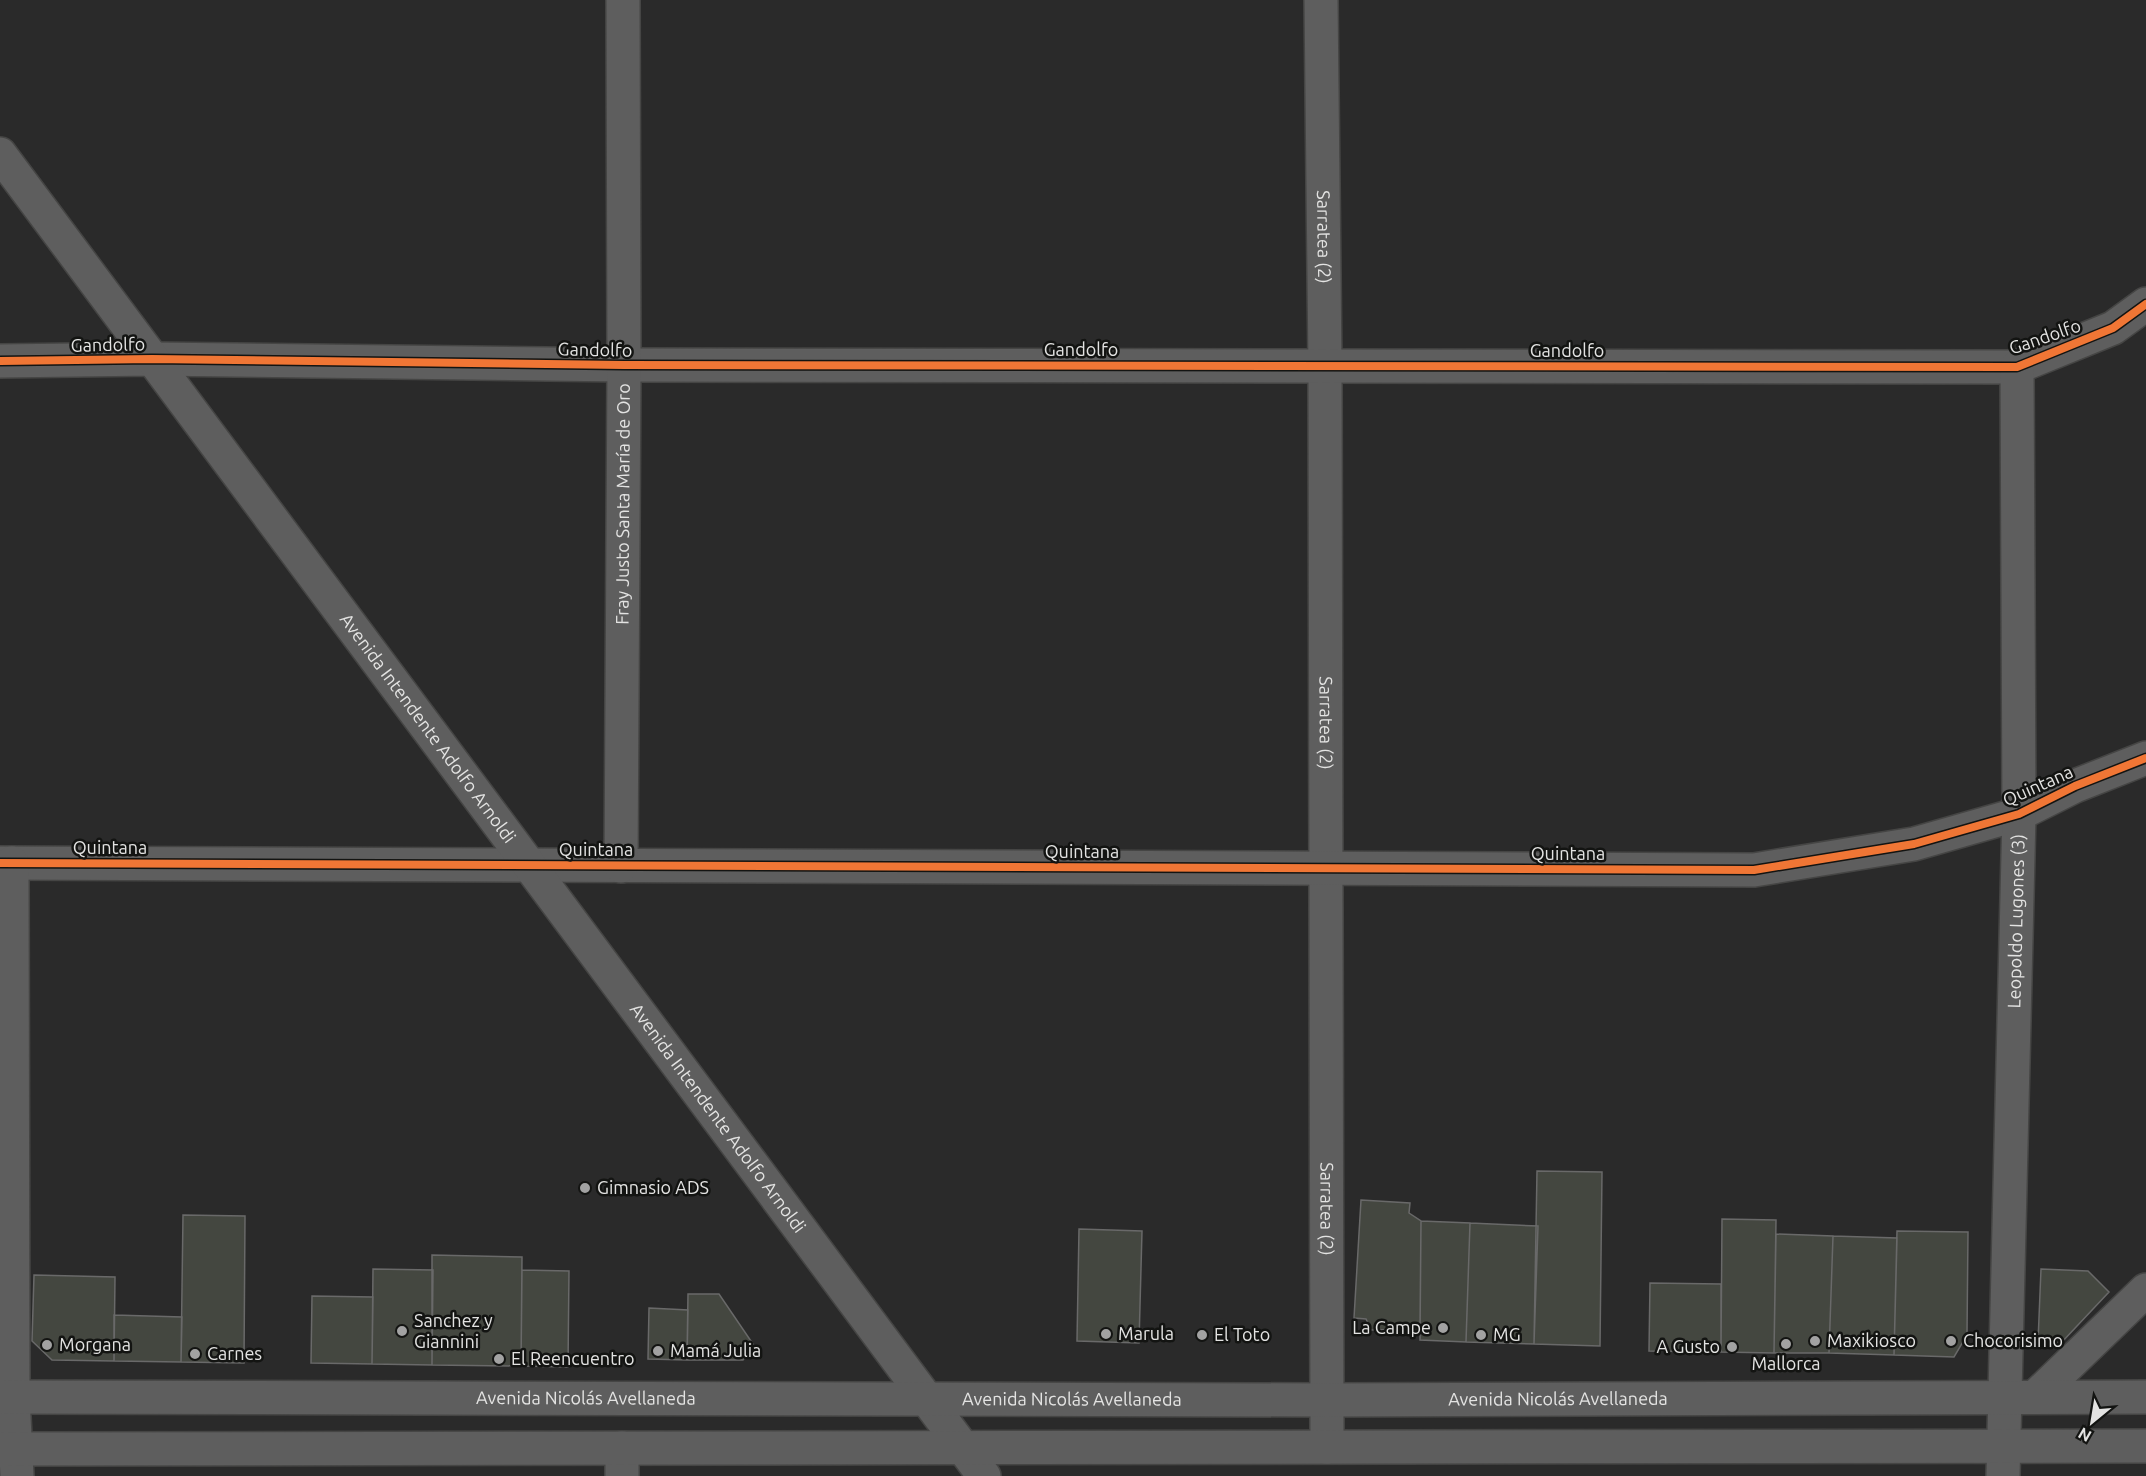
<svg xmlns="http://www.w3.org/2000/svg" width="2146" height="1476" viewBox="0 0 2146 1476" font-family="Ubuntu,sans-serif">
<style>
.building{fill:#444740;stroke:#696969;stroke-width:1.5}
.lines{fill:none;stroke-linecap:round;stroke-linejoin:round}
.street-casing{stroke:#454544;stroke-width:36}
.secondary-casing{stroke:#454544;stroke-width:36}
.street{stroke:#5e5e5e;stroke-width:33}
.secondary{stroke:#5e5e5e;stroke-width:33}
.cycleway-casing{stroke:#131412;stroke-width:11}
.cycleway{stroke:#f07635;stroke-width:8}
.poi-dot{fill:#a2a2a2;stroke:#131412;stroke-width:2}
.labels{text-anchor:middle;stroke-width:5;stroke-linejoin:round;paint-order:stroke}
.street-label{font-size:18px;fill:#e3e3e2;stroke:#131412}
.poi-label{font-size:18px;fill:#e3e3e2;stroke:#131412;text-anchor:start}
</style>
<rect width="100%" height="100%" fill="#2a2a2a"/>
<path class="building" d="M 1537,1171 L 1602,1172 L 1600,1346 L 1534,1344 Z
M 1361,1200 L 1410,1203 L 1409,1213 L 1421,1221 L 1420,1329 L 1371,1330 L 1366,1319 L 1354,1318 Z
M 183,1215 L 245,1216 L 244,1363 L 181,1362 Z
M 1722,1219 L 1776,1220 L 1774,1353 L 1721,1352 Z
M 1421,1221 L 1470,1223 L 1466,1342 L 1420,1340 Z
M 1470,1223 L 1538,1226 L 1534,1344 L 1466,1342 Z
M 1079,1229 L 1142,1231 L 1139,1343 L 1077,1341 Z
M 1897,1231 L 1968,1232 L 1967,1335 L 1954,1357 L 1894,1355 Z
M 1776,1234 L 1833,1236 L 1829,1353 L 1774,1353 Z
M 1833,1236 L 1897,1238 L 1894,1355 L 1829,1353 Z
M 432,1255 L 522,1257 L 521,1366 L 432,1365 Z
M 373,1269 L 433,1270 L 432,1365 L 372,1364 Z
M 2041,1269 L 2088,1271 L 2109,1292 L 2061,1343 L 2038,1342 Z
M 522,1270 L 569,1271 L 568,1367 L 521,1366 Z
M 34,1275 L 115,1277 L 114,1361 L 52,1360 L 32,1341 Z
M 1650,1283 L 1721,1284 L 1721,1352 L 1649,1351 Z
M 688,1294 L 719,1294 L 753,1344 L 743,1360 L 687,1360 Z
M 312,1296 L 373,1297 L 372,1364 L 311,1363 Z
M 649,1308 L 688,1310 L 687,1360 L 648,1359 Z
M 114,1315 L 182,1317 L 181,1362 L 114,1361 Z"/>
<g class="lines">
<defs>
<g id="street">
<path id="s1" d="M 1321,0 L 1325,366 L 1327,1447"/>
<path d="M 0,361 L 152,359 L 624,365 L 2017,367 L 2113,328 L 2146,304"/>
<path d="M 0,863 L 1754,870 L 1914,844 L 2019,814 L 2075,786 L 2146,758"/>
<path d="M 12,863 L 13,1397 L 17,1476"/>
<path id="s2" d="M 621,866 L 624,365 L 623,0"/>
<path d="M 2035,1397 L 2146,1290"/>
<path d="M 622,1476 L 622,1448"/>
<path id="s3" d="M 2003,1476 L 2019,814 L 2017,367"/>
</g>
<g id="secondary">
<path id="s4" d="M 0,154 L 984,1476"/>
<path id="s5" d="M 0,1397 L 1327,1400 L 2146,1397"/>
<path d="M 0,1449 L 2146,1446"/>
</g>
</defs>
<use href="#street" class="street-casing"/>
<use href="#secondary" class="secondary-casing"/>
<use href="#street" class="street"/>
<use href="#secondary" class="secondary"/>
<defs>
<path id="cycleway" d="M 0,361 L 152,359 L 624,365 L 2017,367 L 2113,328 L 2146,304
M 0,863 L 1754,870 L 1914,844 L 2019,814 L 2075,786 L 2146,758"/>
</defs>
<use href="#cycleway" class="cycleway-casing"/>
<use href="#cycleway" class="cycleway"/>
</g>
<g class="poi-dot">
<circle cx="585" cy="1188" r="6"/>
<circle cx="1443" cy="1328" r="6"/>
<circle cx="402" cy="1331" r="6"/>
<circle cx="1106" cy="1334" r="6"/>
<circle cx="1202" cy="1335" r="6"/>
<circle cx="1481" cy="1335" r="6"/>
<circle cx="1815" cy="1341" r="6"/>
<circle cx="1951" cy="1341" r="6"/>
<circle cx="1786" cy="1344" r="6"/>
<circle cx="47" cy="1345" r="6"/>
<circle cx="1732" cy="1347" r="6"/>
<circle cx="658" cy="1351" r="6"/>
<circle cx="195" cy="1354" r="6"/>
<circle cx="499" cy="1359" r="6"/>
</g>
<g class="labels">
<g class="street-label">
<text dy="6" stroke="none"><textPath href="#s1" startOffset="237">Sarratea (2)</textPath></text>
<text transform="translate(2045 337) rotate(-19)" y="6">Gandolfo</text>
<text transform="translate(108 345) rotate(-1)" y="6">Gandolfo</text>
<text transform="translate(595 350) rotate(1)" y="6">Gandolfo</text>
<text x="1081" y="356">Gandolfo</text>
<text x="1567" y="357">Gandolfo</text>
<text dy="6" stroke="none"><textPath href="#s2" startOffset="362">Fray Justo Santa María de Oro</textPath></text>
<text dy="6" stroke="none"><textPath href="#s1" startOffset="723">Sarratea (2)</textPath></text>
<text dy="6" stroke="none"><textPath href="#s4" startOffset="716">Avenida Intendente Adolfo Arnoldi</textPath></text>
<text transform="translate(2038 786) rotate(-24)" y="6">Quintana</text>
<text x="110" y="854">Quintana</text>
<text x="596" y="856">Quintana</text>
<text x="1082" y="858">Quintana</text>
<text x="1568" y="860">Quintana</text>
<text dy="6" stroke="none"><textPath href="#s3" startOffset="555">Leopoldo Lugones (3)</textPath></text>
<text dy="6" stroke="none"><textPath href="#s4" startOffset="1202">Avenida Intendente Adolfo Arnoldi</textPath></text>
<text dy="6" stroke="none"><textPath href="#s1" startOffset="1209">Sarratea (2)</textPath></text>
<text dy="6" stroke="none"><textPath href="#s5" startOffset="586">Avenida Nicolás Avellaneda</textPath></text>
<text dy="6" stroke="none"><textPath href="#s5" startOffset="1072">Avenida Nicolás Avellaneda</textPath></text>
<text dy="6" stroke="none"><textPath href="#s5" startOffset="1558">Avenida Nicolás Avellaneda</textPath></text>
</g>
<g class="poi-label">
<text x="597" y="1194">Gimnasio ADS</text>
<text x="414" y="1327">Sanchez y<tspan x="414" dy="21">Giannini</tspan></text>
<text x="1431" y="1334" text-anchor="end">La Campe</text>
<text x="1118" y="1340">Marula</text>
<text x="1214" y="1341">El Toto</text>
<text x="1493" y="1341">MG</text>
<text x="1827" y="1347">Maxikiosco</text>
<text x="1963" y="1347">Chocorisimo</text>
<text x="59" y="1351">Morgana</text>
<text x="1720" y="1353" text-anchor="end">A Gusto</text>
<text x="670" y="1357">Mamá Julia</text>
<text x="207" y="1360">Carnes</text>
<text x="511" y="1365">El Reencuentro</text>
<text x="1786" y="1370" text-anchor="middle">Mallorca</text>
</g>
</g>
<g transform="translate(2092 1422) rotate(210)" stroke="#131412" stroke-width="4.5" paint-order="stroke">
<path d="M0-4.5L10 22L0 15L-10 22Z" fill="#e3e3e2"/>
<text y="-9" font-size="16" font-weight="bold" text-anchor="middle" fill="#e3e3e2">N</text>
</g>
</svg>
